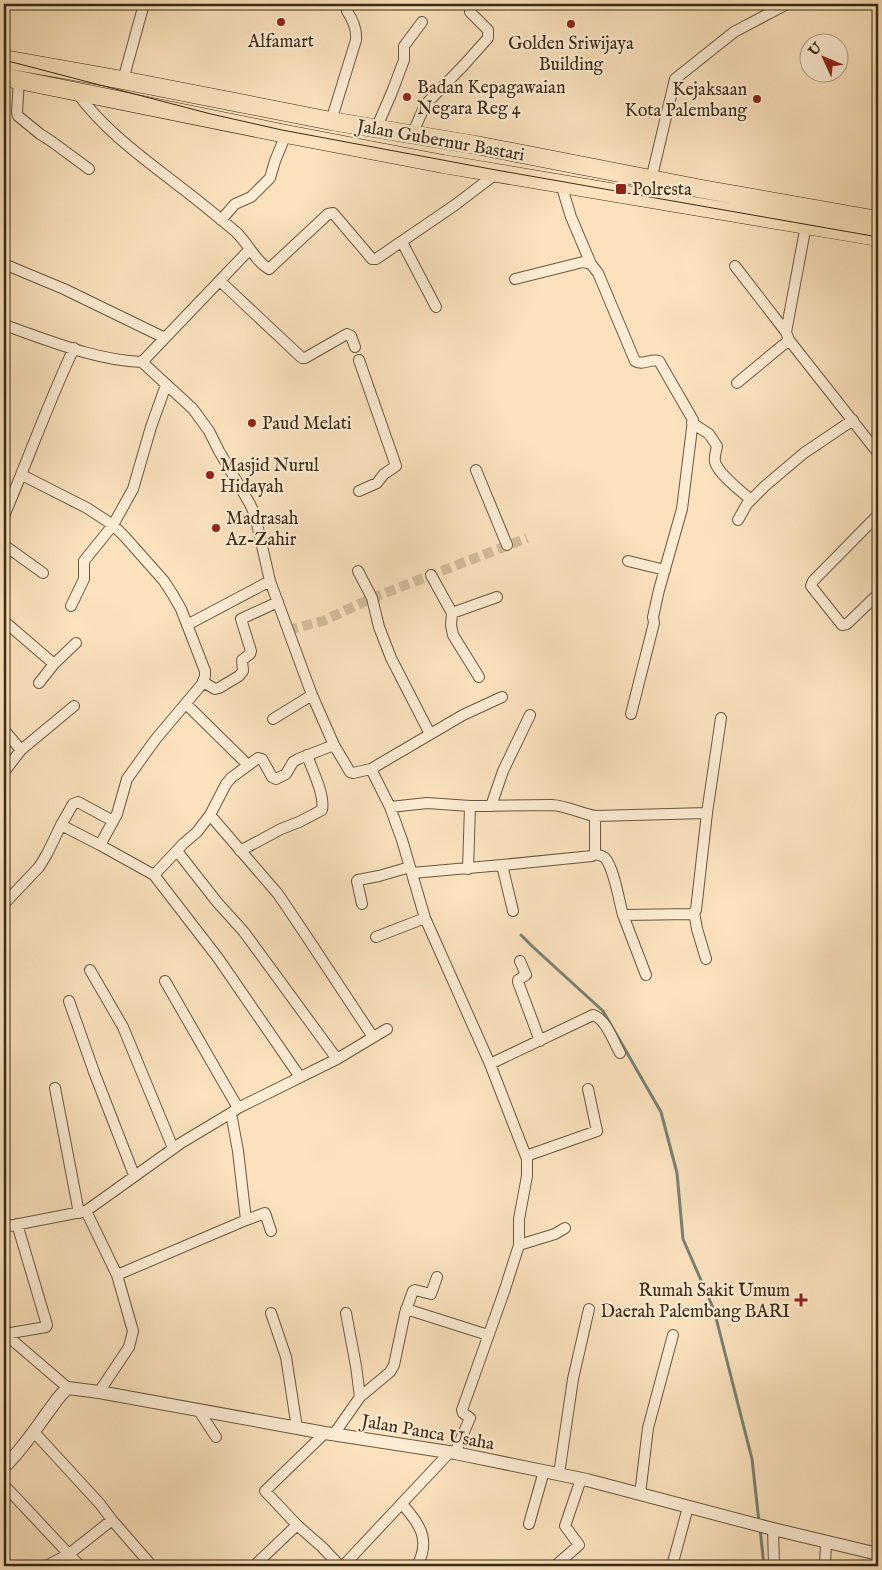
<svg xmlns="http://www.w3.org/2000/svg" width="882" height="1570" viewBox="0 0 882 1570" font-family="'IM FELL English',serif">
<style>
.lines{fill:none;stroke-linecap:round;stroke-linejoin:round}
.stream{stroke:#778276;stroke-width:3}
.minor-tunnel{stroke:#d4bd9b;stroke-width:10;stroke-dasharray:10 5;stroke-linecap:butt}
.minor-casing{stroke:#6a583f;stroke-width:12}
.tertiary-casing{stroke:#6a583f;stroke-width:14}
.trunk-casing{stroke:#3a2a15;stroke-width:19}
.minor{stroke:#fcecd4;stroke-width:10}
.tertiary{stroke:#fcecd4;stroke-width:12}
.trunk{stroke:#fbe2bd;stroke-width:18}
.tram{stroke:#3a2a15;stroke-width:1}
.poi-dot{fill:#8f2418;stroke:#fcecd4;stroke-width:2}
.labels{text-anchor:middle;stroke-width:4.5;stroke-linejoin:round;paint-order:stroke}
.poi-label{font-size:18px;fill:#3a2a15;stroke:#fcecd4;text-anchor:start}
.street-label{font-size:18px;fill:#3a2a15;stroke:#fcecd4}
</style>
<rect width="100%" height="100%" fill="#fbe2bd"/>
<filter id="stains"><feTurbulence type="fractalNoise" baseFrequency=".004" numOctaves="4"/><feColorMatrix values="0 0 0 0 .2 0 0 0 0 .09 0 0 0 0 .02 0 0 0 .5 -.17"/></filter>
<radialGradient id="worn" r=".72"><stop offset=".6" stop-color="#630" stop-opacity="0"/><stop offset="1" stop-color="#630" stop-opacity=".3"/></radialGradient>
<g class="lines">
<path class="stream" d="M 521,935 L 533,947 L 603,1011 L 661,1112 L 677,1173 L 683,1239 L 714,1310 L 752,1459 L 759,1522
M 760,1528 L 764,1566"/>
<path class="minor-tunnel" d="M 288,630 L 323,621 L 372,598 L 527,538"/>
<defs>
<path id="minor" d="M 19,80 L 17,112 L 18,116 L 40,134 L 51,141 L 89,169
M 123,80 L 144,4
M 77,93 C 105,131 142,157 179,186 C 199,201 217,216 236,232 C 248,243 255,261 269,269 L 328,214 L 333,213 L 372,259 L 376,259 L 455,205 L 497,173
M 331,121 L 356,40 C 357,29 353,20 347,11
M 376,129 L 392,92 L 404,60 L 404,46 L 422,22
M 412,135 L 425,105 L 463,66 L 488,38 L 488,30 L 470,12
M 651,180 L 675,79 L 734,32 L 787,4
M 561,184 L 571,217 L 591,264
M 221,220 L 235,204 L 251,197 L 270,178 L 275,161 L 286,134
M 806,225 L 786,332 L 789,340 L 878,453
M 402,242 L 436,307
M 4,264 L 64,289 L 165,338
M 735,266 L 786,332
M 515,279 L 583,262 L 591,264 L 598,273 L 635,361 C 642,366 651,358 659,361 L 693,420 L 682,509 L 659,590 L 653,617 L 654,623 L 631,714
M 220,281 L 302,358 L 305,358 L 347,334 L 351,336 L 355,347
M 4,325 C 48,340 94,360 142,362 L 250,249
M 142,362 L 193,409 L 209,431 L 219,451 L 250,504 L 255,515 L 270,581 L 312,695 L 334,745 L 350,772 L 353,773 L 371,769 L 463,715 L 502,697
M 737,383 L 789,340
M 692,423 L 709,434 L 717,446 C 716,451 714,457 715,462 C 719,475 741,491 751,500
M 476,470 L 507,545
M 359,491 L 377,483 L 384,474 L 396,466 L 359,360
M 878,515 L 813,581 L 811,586 L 842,625 L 847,624 L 878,594
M 4,516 C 28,460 48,403 74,348
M 738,520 L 747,504 L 765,486 L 804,453 L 853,420
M 4,545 L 43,573
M 628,561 L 665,570
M 358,571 L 372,598 L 379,627 L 391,658 L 430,734
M 431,575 L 452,613 L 451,625 L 453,635 L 479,677
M 71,606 L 84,579 L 84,561 L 113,525 L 133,489 L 151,427 L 166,385
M 452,613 L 497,597
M 4,621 L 54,664 L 39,683
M 187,625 L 270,581
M 54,664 L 76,643
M 203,682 L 215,689 L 219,688 L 239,676 L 243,671 L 242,660 L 250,654 L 251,651 L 241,619 L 278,602
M 186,704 L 248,765
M 273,719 L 312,695
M 4,730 L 21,750 L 4,772
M 21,750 L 74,706
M 371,769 L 390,807 L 402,840 L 425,918 L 490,1064 L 527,1159 L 527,1176 L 519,1219 L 519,1245 L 505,1289 L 462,1410 L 463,1413 L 470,1418 L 455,1453
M 491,806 L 503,771 L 530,715
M 390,807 L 427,803 L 470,806 L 552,805 C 567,806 580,813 595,816 L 595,853 L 592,856 L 502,865 L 513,911
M 210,815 L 278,894 L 303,931 L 373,1037
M 595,816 L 707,813 L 721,718
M 61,825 L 73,804 L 78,802 L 113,821
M 100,845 L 154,875 L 218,958 L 300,1077
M 177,851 L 217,902 L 244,932 L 337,1059
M 240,851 L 281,829 L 299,822 L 322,810 C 325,794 312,770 307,755
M 594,854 C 598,855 602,855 605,858 C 614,868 619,901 623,915
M 468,869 L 470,806
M 412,873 L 502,865
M 154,875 L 183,844 L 197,832 L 210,815 L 226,784 L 231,778 L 258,758 L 262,759 L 272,777 L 276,779 L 286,774 L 293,762 L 298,759 L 334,745
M 4,904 L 39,867 L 47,854 L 61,825 L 100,845 L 117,814 L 127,779 L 155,740 L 202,684 L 205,676 L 205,671 L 181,609 L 173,595 L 164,581 L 125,537 L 113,525 L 87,508 L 22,475
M 362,904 L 357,881 L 358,880 L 379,876 L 410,867
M 694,912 L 697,929 L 706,959
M 376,937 L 425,918
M 520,961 L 526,975 L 518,980 L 518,982 L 540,1041
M 90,970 L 123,1027 L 173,1148
M 646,975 L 623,915 L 692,914 L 696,910 L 707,813
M 165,981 L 238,1108
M 69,1001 L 94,1072 L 134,1175
M 490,1064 L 593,1015 C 606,1019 613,1041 620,1053
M 55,1088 L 79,1213
M 526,1156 L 597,1131 L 588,1089
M 86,1211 L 117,1275 L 133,1331 L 129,1347 L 99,1392
M 246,1220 L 265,1213 L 271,1231
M 4,1227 L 86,1211 L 181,1143 L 231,1113 L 238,1108 L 337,1059 L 387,1029
M 519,1245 L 555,1234 L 565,1228
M 117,1275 L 246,1220 L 238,1151 L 231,1113
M 406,1309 L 488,1335
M 271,1313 L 286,1357 L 297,1428
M 346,1313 L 356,1366 L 360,1397
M 4,1333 L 68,1388
M 5,1334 L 46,1327 L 47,1325 L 17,1224
M 199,1411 L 216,1437
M 34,1432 L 100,1504 L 112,1520 L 152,1566
M 334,1434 L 360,1397 L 390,1372 L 394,1365 L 405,1313 L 413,1291 L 415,1290 L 431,1294 L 437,1277
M 559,1474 L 573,1379 L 589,1309
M 4,1485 L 80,1566
M 640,1494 L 648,1428 L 673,1335
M 402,1504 C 420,1524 431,1540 417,1566
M 529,1524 L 544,1471
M 297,1525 L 322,1547 L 340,1566
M 773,1529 L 774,1566
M 46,1566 L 69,1554 L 112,1520
M 254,1566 L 297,1525 L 265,1491 L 325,1433
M 343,1566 L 450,1452
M 555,1566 L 579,1545 L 565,1526 L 581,1479
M 672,1566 L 688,1507
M 825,1566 L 826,1542"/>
<path id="tertiary" d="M 4,1467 C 21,1451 34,1431 48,1412 C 55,1403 59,1395 68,1388 L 99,1392 L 325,1433 L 455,1453 L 587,1480 L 773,1529 L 878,1554"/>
<path id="trunk" d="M 4,59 L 117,79 L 331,121 L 476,145 L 702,189 L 878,220
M 4,77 L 286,134 L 443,164 L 878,237"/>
</defs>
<use href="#minor" class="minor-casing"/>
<use href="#tertiary" class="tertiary-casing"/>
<use href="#trunk" class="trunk-casing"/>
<use href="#minor" class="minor"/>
<use href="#tertiary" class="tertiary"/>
<use href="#trunk" class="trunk"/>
<path class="tram" d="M 4,60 L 211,114 L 282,130 L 496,170 L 878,237"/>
</g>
<g class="poi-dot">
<circle cx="281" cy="22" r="5"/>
<circle cx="571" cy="24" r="5"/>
<circle cx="407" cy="97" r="5"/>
<circle cx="757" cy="99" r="5"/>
<rect x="615" y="183" width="12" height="12" rx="2.5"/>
<circle cx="252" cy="423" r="5"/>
<circle cx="210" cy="475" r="5"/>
<circle cx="216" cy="528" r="5"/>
<path d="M798.5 1292.5h5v5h5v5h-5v5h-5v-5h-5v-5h5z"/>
</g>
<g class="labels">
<g class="poi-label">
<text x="281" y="47" text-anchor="middle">Alfamart</text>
<text x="571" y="49" text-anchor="middle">Golden Sriwijaya<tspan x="571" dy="21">Building</tspan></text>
<text x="417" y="93">Badan Kepagawaian<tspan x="417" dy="21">Negara Reg 4</tspan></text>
<text x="747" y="95" text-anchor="end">Kejaksaan<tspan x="747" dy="21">Kota Palembang</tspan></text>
<text x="632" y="195">Polresta</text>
<text x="262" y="429">Paud Melati</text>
<text x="220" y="471">Masjid Nurul<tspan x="220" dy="21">Hidayah</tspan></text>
<text x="226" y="524">Madrasah<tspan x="226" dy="21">Az-Zahir</tspan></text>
<text x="790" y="1296" text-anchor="end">Rumah Sakit Umum<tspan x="790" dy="21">Daerah Palembang BARI</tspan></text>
</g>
<g class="street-label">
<text transform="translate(441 140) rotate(10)" y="6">Jalan Gubernur Bastari</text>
<text transform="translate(428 1432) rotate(10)" y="6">Jalan Panca Usaha</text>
</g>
</g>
<rect width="882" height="1570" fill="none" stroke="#fbe2bd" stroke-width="20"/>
<rect x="5" y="5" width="872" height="1560" fill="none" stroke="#3a2a15" stroke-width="2.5"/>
<rect x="10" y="10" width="862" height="1550" fill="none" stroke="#3a2a15"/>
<g transform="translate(824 58) rotate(314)"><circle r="24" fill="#fcecd4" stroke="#ae9e88"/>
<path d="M0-4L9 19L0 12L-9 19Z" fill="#8f2418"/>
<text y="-8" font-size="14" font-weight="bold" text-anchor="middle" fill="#3a2a15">U</text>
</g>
<rect width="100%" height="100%" filter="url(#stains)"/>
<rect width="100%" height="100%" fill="url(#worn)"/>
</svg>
